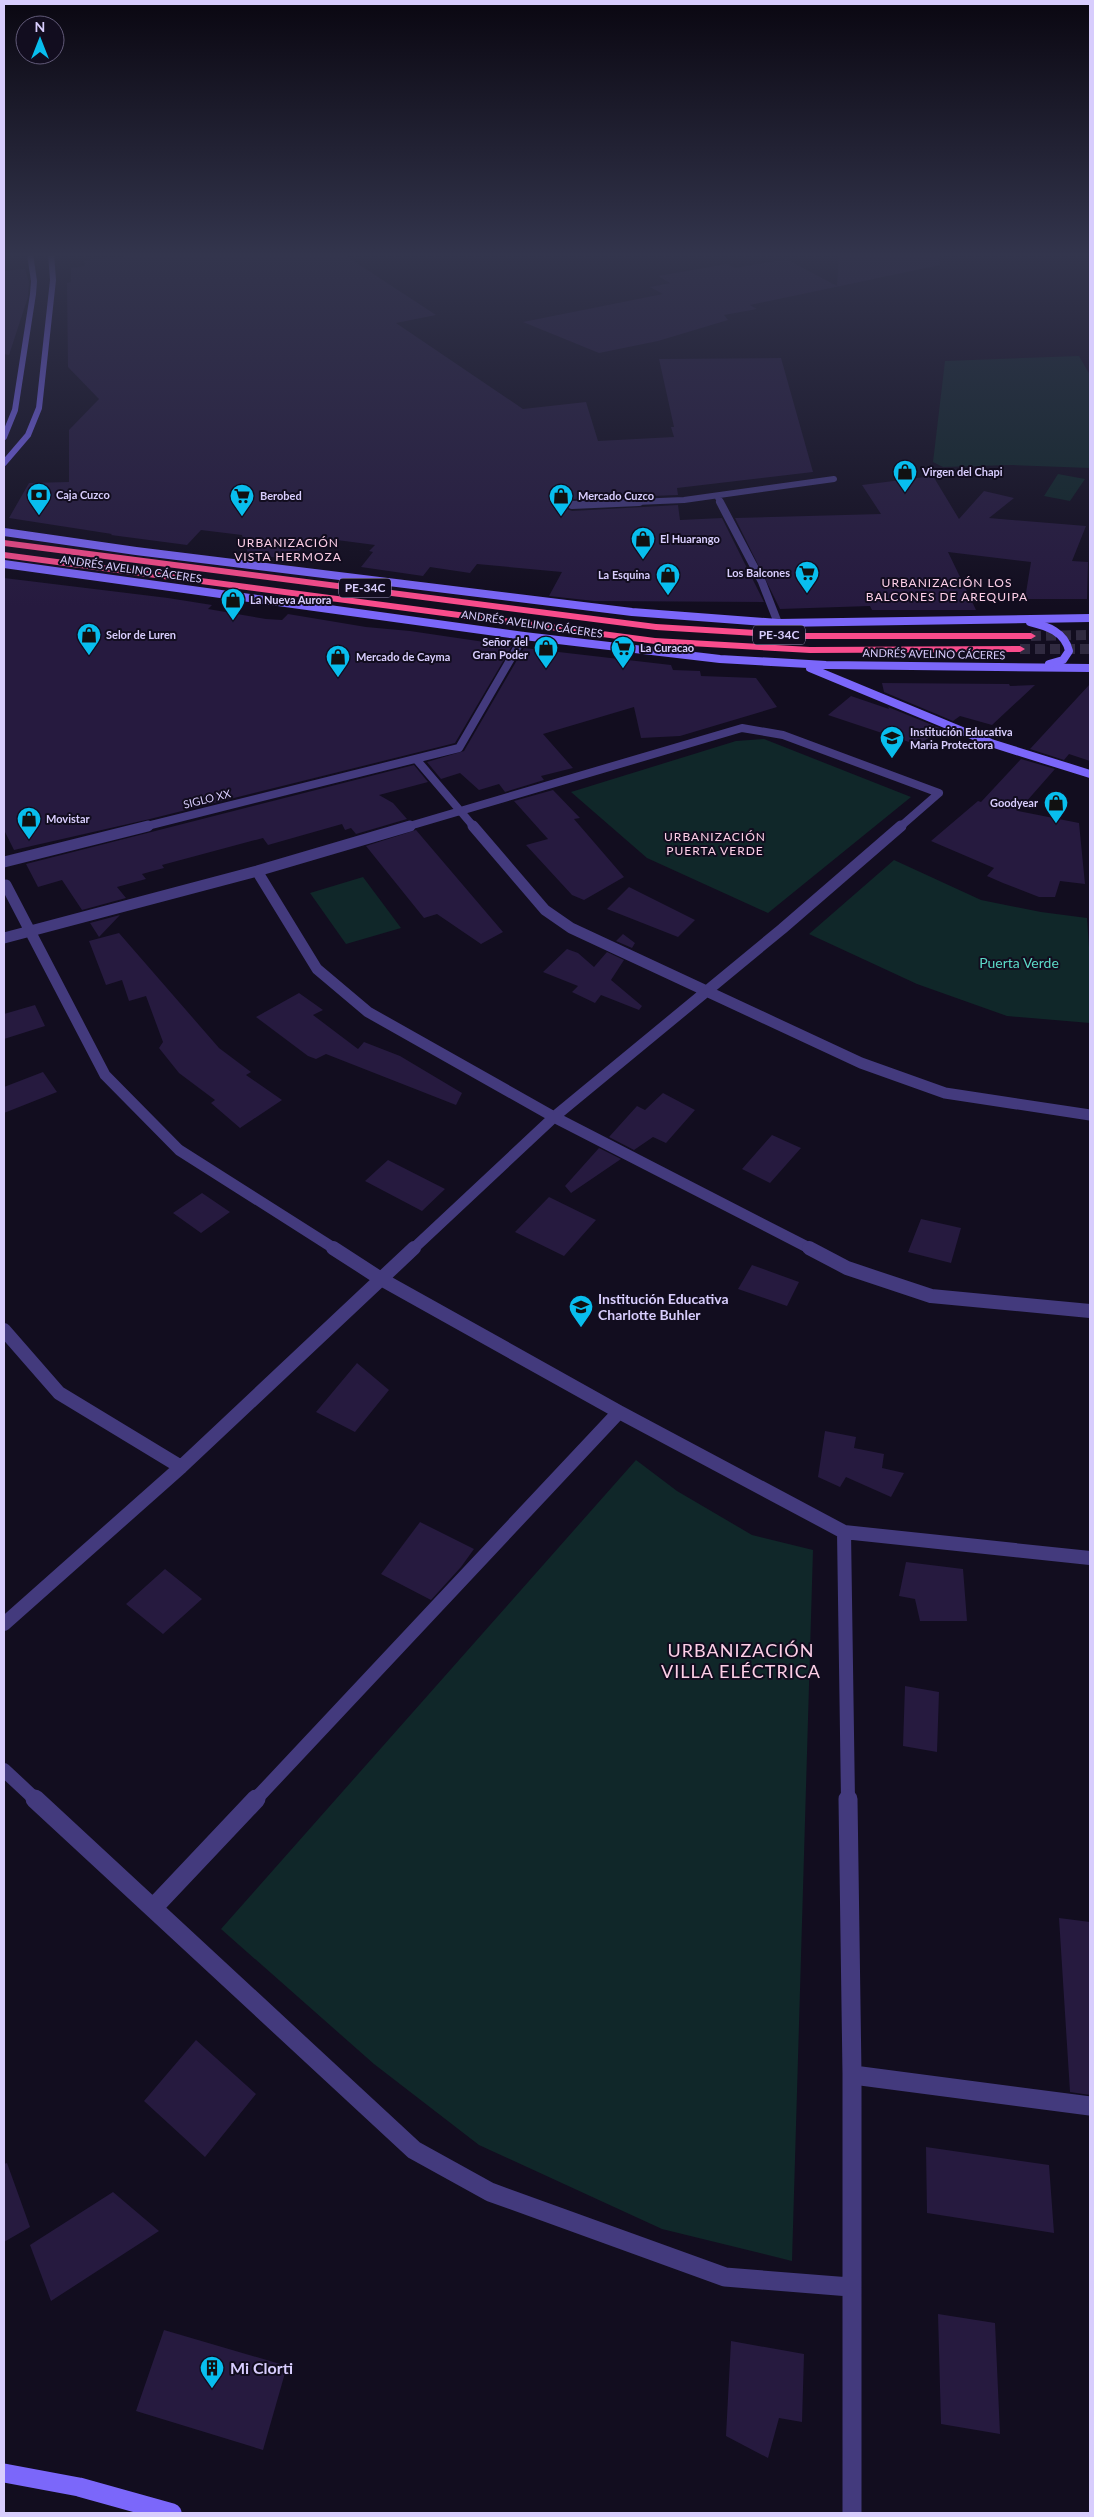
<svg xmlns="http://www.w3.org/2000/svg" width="1094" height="2517" viewBox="0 0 1094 2517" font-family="Lato,sans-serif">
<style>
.green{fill:#102729}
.building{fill:#261a3f}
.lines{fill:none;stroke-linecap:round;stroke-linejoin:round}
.highway-tunnel{stroke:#302a40;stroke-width:10;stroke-dasharray:10 5;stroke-linecap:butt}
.street-far4{stroke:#433a7d;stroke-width:6}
.street-far3{stroke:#433a7d;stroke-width:8}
.street-far2{stroke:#433a7d;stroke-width:11}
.street-far1{stroke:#433a7d;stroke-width:14}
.street{stroke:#433a7d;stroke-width:19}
.secondary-far2{stroke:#7b67fa;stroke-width:6}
.secondary-far1{stroke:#7b67fa;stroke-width:8}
.secondary{stroke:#7b67fa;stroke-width:19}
.highway{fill:#f94c8c;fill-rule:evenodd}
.secondary-bridge{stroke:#7b67fa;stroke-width:8}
.labels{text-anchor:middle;stroke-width:4;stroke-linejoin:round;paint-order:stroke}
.far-poi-label{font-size:11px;font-weight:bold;fill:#d8cdfd;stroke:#120d1f;text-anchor:start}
.far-street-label{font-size:11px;fill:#d8cdfd;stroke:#120d1f}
.far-neighbourhood-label{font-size:12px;letter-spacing:1px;fill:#fdcfe7;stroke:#120d1f}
.shield{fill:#120d1f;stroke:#9d93ba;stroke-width:1}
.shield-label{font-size:12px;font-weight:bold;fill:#d8cdfd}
.park-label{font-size:14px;fill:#5cdac8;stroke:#120d1f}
.poi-label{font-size:14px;font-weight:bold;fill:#d8cdfd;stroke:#120d1f;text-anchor:start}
.near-poi-label{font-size:16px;font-weight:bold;fill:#d8cdfd;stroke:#120d1f;text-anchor:start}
.near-neighbourhood-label{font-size:18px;letter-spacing:1px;fill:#fdcfe7;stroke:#120d1f}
</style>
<rect width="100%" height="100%" fill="#120d1f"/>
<path class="green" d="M 1079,356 L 1090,375 L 1090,468 L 1012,465 L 943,467 L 933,462 L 945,361 Z
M 1058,474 L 1085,479 L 1070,501 L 1044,496 Z
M 764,739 L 911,797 L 768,913 L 647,858 L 571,792 L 736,741 Z
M 894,860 L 981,900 L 1041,912 L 1087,918 L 1090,961 L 1090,1023 L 1007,1016 L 917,984 L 809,934 Z
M 363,877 L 401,928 L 346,944 L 310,893 Z
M 636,1460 L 677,1491 L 752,1535 L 813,1550 L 792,2261 L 662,2229 L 479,2145 L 374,2064 L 221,1929 Z"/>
<path class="building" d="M 125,254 L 343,254 L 436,315 L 396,323 L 523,409 L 586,402 L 598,441 L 674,437 L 671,427 L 674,427 L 659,359 L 781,358 L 813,472 L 677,488 L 678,495 L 572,499 L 566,505 L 567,509 L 572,511 L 678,505 L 680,520 L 722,518 L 764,602 L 594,601 L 549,596 L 562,572 L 477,564 L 470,573 L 430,567 L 423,576 L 361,567 L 373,552 L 369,551 L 375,545 L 314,537 L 290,560 L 248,553 L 242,535 L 201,530 L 187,545 L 111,535 L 112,534 L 9,518 L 29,483 L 69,482 L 69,430 L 99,399 L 68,367 L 67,283 L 71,282 L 71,268 L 85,266 L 84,260 L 126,256 Z
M 839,254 L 939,254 L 940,265 L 750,305 L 757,309 L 724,315 L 728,320 L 658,341 L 599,353 L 523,322 L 663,294 L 650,287 L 670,283 L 658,276 L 727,264 L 735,268 L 786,259 L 837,286 Z
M 25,269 L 29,282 L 28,297 L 9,355 L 4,354 L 4,271 Z
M 933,476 L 959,519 L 984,491 L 1014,498 L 989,518 L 1086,526 L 1072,561 L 1088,562 L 1087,599 L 1025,599 L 1031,562 L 948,552 L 976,610 L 872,610 L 870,606 L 780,609 L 735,518 L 881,514 L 862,485 Z
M 4,578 L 168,598 L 212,605 L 208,609 L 266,619 L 282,620 L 288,614 L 366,627 L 410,631 L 512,646 L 455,743 L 150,819 L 14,850 L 4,830 Z
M 524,648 L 671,665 L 673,670 L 700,671 L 701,676 L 756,678 L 777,707 L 680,736 L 641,738 L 634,707 L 543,734 L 573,768 L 541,776 L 544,780 L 505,792 L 499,784 L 479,790 L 460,773 L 441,779 L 427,762 L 464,751 Z
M 882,683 L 1009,684 L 1010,686 L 1035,685 L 992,725 L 960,716 L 953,721 L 884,692 Z
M 1090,684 L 1090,761 L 1069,754 L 1064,760 L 1030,749 Z
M 851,696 L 889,709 L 888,707 L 942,729 L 918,745 L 828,715 Z
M 1021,759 L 1055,769 L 1018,811 L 1079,823 L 1085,884 L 1060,881 L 1055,897 L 1039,897 L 1003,883 L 987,876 L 994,868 L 931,841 L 978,801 L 981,802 Z
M 414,765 L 428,782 L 379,795 L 393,803 L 407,819 L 356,834 L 351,828 L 345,830 L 342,824 L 268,845 L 263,838 L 162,865 L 164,868 L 142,874 L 146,879 L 117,887 L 126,898 L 82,910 L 62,880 L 38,887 L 26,864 Z
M 553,790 L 580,818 L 574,819 L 624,877 L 584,900 L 572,895 L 526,845 L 548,839 L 514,801 Z
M 416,830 L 503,932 L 481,944 L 437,914 L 424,918 L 366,846 Z
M 629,887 L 695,920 L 678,937 L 607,909 Z
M 120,915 L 99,937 L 90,923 Z
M 119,933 L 219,1048 L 251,1072 L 246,1075 L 282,1100 L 240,1128 L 211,1103 L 215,1100 L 179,1073 L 159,1048 L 163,1042 L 146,996 L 129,1001 L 122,980 L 106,985 L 89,941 Z
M 623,934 L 635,943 L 632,948 L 616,941 Z
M 567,949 L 578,953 L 594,967 L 607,952 L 624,960 L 611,980 L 642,1006 L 639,1010 L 601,995 L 595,1003 L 572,992 L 578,986 L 543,972 Z
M 299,993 L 323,1010 L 313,1015 L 358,1049 L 364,1042 L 400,1056 L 462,1093 L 456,1105 L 326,1054 L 316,1059 L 308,1056 L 256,1017 Z
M 35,1005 L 45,1026 L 4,1039 L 4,1014 Z
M 43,1072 L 57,1092 L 4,1113 L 4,1087 Z
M 663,1093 L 695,1110 L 666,1143 L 653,1137 L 634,1150 L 609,1137 L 637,1106 L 645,1110 Z
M 772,1135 L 801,1148 L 770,1183 L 742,1169 Z
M 599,1148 L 621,1159 L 571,1193 L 565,1186 Z
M 388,1160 L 445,1189 L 422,1211 L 365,1181 Z
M 202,1193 L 230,1212 L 201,1233 L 173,1213 Z
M 549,1197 L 596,1220 L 564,1256 L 515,1232 Z
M 921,1219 L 961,1228 L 951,1263 L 908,1252 Z
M 752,1265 L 799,1282 L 787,1306 L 738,1289 Z
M 357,1363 L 389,1390 L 355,1432 L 316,1412 Z
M 825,1431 L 856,1437 L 854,1448 L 884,1454 L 882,1468 L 904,1473 L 891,1497 L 846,1477 L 840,1487 L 818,1477 Z
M 420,1522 L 474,1549 L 461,1567 L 431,1600 L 381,1574 Z
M 906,1562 L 963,1569 L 967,1621 L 920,1621 L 915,1599 L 899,1596 Z
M 165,1569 L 202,1599 L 163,1634 L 126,1604 Z
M 905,1686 L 939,1692 L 937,1752 L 903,1746 Z
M 1059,1918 L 1090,1922 L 1090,2095 L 1070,2092 Z
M 196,2040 L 256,2094 L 205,2157 L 144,2101 Z
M 926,2147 L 1049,2165 L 1054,2233 L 927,2213 Z
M 7,2163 L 30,2227 L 4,2242 L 4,2164 Z
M 113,2192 L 159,2231 L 51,2301 L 30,2245 Z
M 938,2314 L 995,2323 L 1000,2434 L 941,2424 Z
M 164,2330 L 287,2366 L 263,2450 L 136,2411 Z
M 731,2341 L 804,2354 L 802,2422 L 779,2418 L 768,2458 L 726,2436 Z"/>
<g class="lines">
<path class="highway-tunnel" d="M 1031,636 L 1090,635
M 1020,649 L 1090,649"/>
<path class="street-far4" d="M 717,496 L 721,503
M 611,503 L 684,500 L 834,479"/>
<path class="street-far3" d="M 720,502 L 762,582 L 778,623
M 572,505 L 639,502
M 416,759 L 474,827
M 143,827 L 459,748 L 524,636
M 406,827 L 742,728 L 783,735 L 939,793 L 900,827"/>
<path class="street-far2" d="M 473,826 L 545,910 L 571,928 L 861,1063 L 945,1093 L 1090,1115
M 4,862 L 148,826
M 257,871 L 317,969 L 368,1012 L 554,1117 L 811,1249
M 6,885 L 105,1075 L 179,1150 L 335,1249
M 4,938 L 257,871 L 410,826
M 413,1249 L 554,1117 L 782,929 L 901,826"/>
<path class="street-far1" d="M 333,1248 L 381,1279 L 619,1412 L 844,1532 L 1090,1558
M 809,1248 L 847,1268 L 931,1296 L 1090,1311
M 4,1330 L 59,1393 L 181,1467
M 844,1532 L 848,1800
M 4,1624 L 181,1467 L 414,1248
M 4,1770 L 36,1800
M 255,1800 L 619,1412"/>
<path class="street" d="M 35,1799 L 414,2150 L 490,2192 L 725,2277 L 850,2287
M 848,1799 L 852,2074 L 852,2513
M 153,1908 L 256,1799
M 861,2076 L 1090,2106"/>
<path class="secondary-far2" d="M 4,437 L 15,410 L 33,294 L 34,281 L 30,254
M 4,463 L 28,435 L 39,408 L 53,280 L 51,254"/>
<path class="secondary-far1" d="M 4,532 L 136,551 L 632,612 L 778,623 L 1090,618
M 4,564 L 524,636 L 720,659 L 826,665 L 1090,668
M 810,668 L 991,743 L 1090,774"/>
<path class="secondary" d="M 4,2473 L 79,2487 L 172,2513"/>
<path class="highway" d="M 4,540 L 656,624 L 805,633 L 1031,633 L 1036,636 L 1031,639 L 805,639 L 656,630 L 4,546 Z
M 4,552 L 655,638 L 810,647 L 1020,646 L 1025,649 L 1020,652 L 810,653 L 655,644 L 4,558 Z"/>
<path class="secondary-bridge" d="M 1030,622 C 1047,626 1065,632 1069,651 L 1063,660 L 1049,664"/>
</g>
<linearGradient id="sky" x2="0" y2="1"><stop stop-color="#0a0711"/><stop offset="0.42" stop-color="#33354d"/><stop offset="1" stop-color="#33354d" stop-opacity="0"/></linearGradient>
<rect width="1094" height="607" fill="url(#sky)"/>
<defs>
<symbol id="shop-pin" viewBox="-11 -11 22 30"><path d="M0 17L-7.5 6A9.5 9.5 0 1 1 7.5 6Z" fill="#08beee" stroke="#120d1f"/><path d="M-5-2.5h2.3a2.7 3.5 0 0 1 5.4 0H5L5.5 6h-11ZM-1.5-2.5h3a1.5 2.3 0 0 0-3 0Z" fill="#111"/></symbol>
<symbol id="bank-pin" viewBox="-11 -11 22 30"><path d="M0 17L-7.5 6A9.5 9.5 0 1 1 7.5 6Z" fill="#08beee" stroke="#120d1f"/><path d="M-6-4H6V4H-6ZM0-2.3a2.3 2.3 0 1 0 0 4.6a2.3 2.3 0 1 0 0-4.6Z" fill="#111"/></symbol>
<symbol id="supermarket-pin" viewBox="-11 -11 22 30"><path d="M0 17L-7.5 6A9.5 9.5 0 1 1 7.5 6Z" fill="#08beee" stroke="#120d1f"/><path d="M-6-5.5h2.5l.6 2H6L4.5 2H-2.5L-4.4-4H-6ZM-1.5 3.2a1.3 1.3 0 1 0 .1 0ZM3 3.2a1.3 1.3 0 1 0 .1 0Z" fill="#111"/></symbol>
<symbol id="school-pin" viewBox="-11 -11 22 30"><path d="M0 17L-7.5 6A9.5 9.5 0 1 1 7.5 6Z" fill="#08beee" stroke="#120d1f"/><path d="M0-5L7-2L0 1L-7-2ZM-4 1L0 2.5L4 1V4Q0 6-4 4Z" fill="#111"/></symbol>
<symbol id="building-pin" viewBox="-11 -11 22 30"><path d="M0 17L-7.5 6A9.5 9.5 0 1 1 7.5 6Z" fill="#08beee" stroke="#120d1f"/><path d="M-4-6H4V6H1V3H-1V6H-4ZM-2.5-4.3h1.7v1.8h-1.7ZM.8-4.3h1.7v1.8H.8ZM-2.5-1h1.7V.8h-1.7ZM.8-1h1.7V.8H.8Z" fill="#111"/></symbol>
</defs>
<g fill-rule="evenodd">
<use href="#shop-pin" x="891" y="458" width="28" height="38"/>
<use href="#bank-pin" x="25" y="481" width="28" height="38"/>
<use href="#supermarket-pin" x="228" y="482" width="28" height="38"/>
<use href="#shop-pin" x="547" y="482" width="28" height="38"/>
<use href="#shop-pin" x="629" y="525" width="28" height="38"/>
<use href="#supermarket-pin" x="793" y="559" width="28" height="38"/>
<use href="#shop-pin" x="654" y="561" width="28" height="38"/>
<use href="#shop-pin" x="219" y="586" width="28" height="38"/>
<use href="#shop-pin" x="75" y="621" width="28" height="38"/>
<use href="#shop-pin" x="532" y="634" width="28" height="38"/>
<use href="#supermarket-pin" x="609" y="634" width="28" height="38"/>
<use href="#shop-pin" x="324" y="643" width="28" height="38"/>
<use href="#school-pin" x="878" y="724" width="28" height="38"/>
<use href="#shop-pin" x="1042" y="789" width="28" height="38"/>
<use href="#shop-pin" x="15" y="805" width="28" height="38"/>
<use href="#school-pin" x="567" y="1293" width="28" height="38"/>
<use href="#building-pin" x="198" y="2354" width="28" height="38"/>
</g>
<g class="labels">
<g class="far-poi-label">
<text x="922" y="476">Virgen del Chapi</text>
<text x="56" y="499">Caja Cuzco</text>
<text x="260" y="500">Berobed</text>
<text x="578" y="500">Mercado Cuzco</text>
<text x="660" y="543">El Huarango</text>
<text x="790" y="577" text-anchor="end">Los Balcones</text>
<text x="650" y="579" text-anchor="end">La Esquina</text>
<text x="250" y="604">La Nueva Aurora</text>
<text x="106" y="639">Selor de Luren</text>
<text x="528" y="646" text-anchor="end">Señor del<tspan x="528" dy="13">Gran Poder</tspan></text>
<text x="640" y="652">La Curacao</text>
<text x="356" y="661">Mercado de Cayma</text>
<text x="910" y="736">Institución Educativa<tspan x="910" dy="13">Maria Protectora</tspan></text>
<text x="1038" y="807" text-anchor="end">Goodyear</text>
<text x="46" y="823">Movistar</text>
</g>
<g class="far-street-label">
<text transform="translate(131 569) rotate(8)" y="4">ANDRÉS AVELINO CÁCERES</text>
<text transform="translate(532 624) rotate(8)" y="4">ANDRÉS AVELINO CÁCERES</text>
<text transform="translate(934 654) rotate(1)" y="4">ANDRÉS AVELINO CÁCERES</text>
<text transform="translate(207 799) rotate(-14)" y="4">SIGLO XX</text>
</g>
<g class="far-neighbourhood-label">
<text x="288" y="547">URBANIZACIÓN<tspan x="288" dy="14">VISTA HERMOZA</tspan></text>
<text x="947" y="587">URBANIZACIÓN LOS<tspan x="947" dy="14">BALCONES DE AREQUIPA</tspan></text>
<text x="715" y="841">URBANIZACIÓN<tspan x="715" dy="14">PUERTA VERDE</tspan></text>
</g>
<g class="shield">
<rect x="339" y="578.5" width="52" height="19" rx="4"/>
<rect x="753" y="625.5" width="52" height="19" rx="4"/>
</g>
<g class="shield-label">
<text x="365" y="592">PE-34C</text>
<text x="779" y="639">PE-34C</text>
</g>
<g class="park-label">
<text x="1019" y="968">Puerta Verde</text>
</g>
<g class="poi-label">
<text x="598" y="1304">Institución Educativa<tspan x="598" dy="16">Charlotte Buhler</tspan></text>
</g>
<g class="near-poi-label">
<text x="230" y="2374">Mi Clorti</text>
</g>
<g class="near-neighbourhood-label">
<text x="741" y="1657">URBANIZACIÓN<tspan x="741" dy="21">VILLA ELÉCTRICA</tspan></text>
</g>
</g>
<rect width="1094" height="2517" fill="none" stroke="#d8cdfd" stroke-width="10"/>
<g transform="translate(40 40)"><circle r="24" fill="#120d1f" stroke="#615a78"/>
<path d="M0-4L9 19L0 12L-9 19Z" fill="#08beee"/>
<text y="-8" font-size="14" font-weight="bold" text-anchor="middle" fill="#d8cdfd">N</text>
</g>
</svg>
